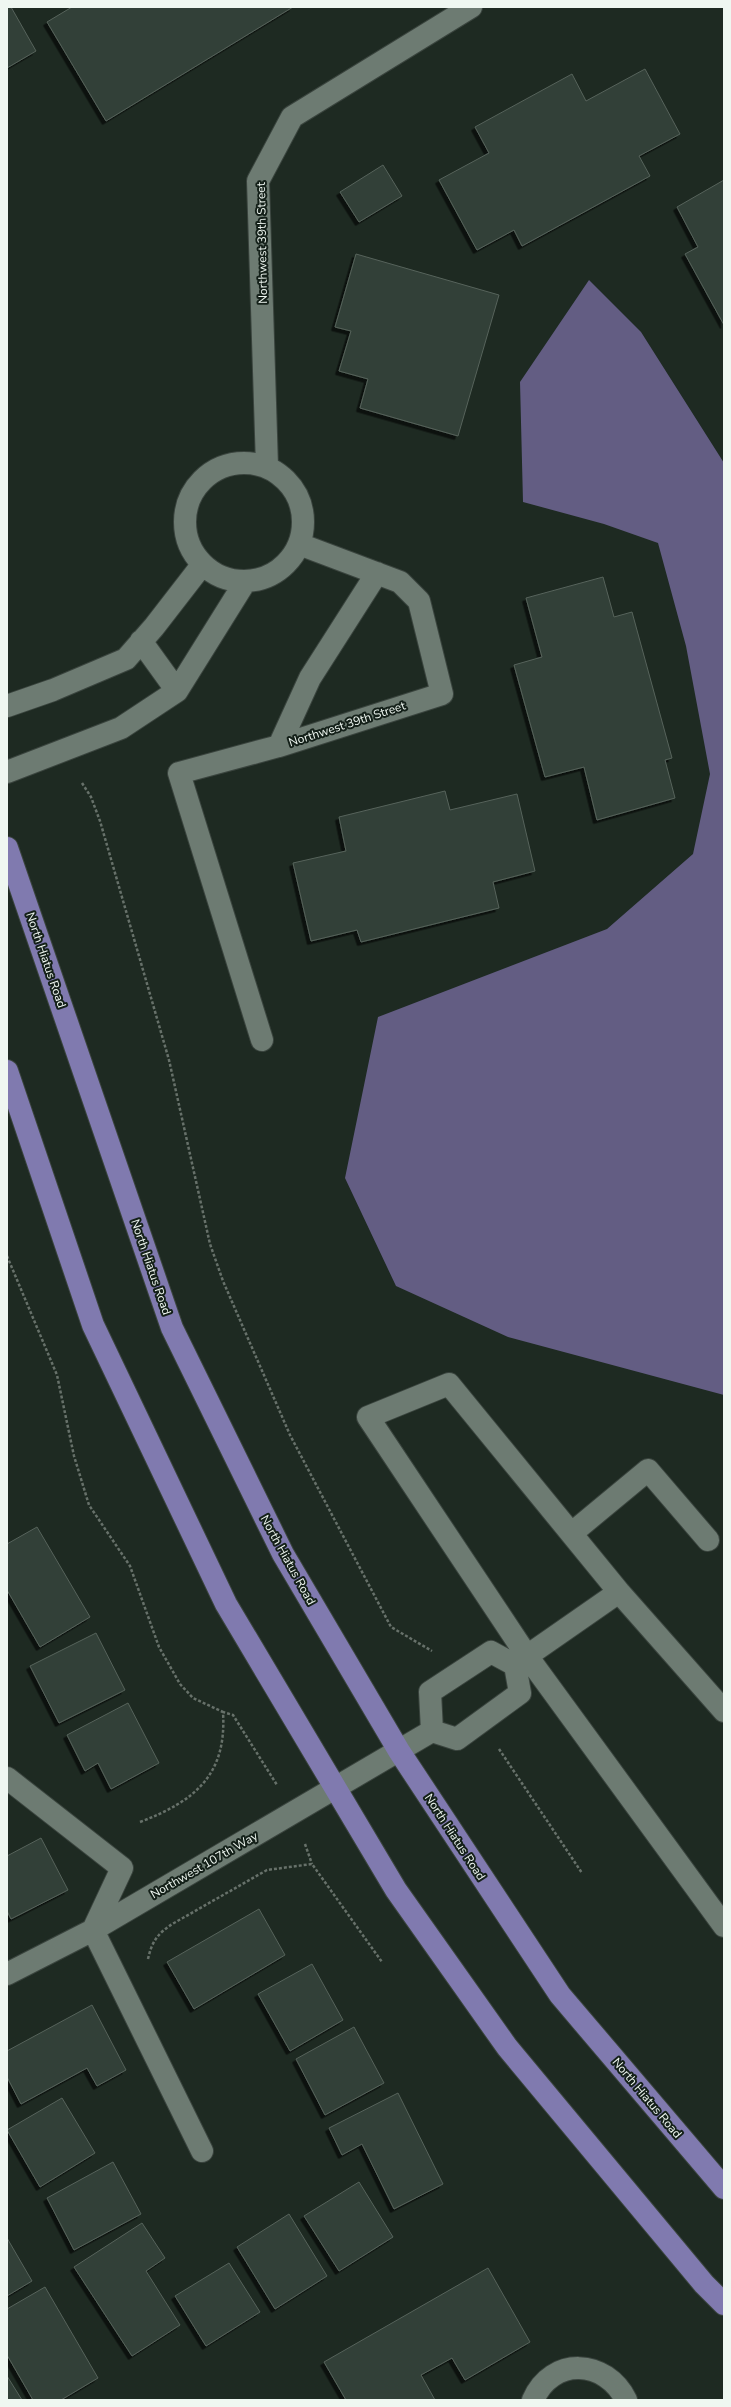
<svg xmlns="http://www.w3.org/2000/svg" width="731" height="2407" viewBox="0 0 731 2407" font-family="'Nunito Sans',sans-serif">
<style>
.water{fill:#635d83}
.building{fill:#323f37;stroke:#56635b;filter:url(#shadow)}
.lines{fill:none;stroke-linecap:round;stroke-linejoin:round}
.minor-casing{stroke:#3a443e;stroke-width:24}
.major-casing{stroke:#3a443e;stroke-width:24}
.path{stroke:#67716a;stroke-width:2.5;stroke-dasharray:3 2;stroke-linecap:butt}
.minor{stroke:#6d7b72;stroke-width:22}
.major{stroke:#807aaf;stroke-width:22}
.labels{text-anchor:middle;stroke-width:4;stroke-linejoin:round;paint-order:stroke}
.street-label{font-size:12px;fill:#eff7f1;stroke:#142019}
</style>
<defs>
<filter id="shadow"><feDropShadow dx="-3.5" dy="3.5" stdDeviation="0" flood-color="#0009"/></filter>
</defs>
<rect width="100%" height="100%" fill="#1e2a22"/>
<path class="water" d="M 589,280 L 641,332 L 724,463 L 724,1395 L 508,1337 L 396,1286 L 345,1178 L 378,1017 L 607,929 L 693,854 L 710,774 L 686,646 L 658,543 L 604,524 L 523,502 L 520,382 Z"/>
<path class="building" d="M 7,7 L 11,7 L 36,51 L 7,68 Z
M 72,7 L 293,7 L 106,121 L 47,22 Z
M 645,69 L 680,134 L 639,156 L 650,176 L 522,246 L 514,230 L 477,250 L 439,180 L 489,153 L 475,127 L 572,74 L 586,101 Z
M 383,165 L 402,196 L 359,222 L 340,192 Z
M 724,180 L 724,325 L 685,254 L 698,247 L 677,207 Z
M 356,254 L 499,295 L 458,436 L 360,408 L 368,379 L 339,371 L 351,331 L 335,327 Z
M 603,577 L 614,617 L 632,612 L 672,758 L 665,760 L 675,798 L 597,820 L 584,767 L 545,777 L 514,665 L 542,657 L 526,598 Z
M 445,791 L 450,810 L 517,794 L 535,871 L 493,882 L 499,908 L 361,942 L 357,930 L 311,941 L 293,863 L 346,851 L 339,817 Z
M 37,1527 L 90,1617 L 40,1647 L 7,1590 L 7,1544 Z
M 96,1633 L 125,1690 L 59,1723 L 30,1666 Z
M 128,1703 L 159,1763 L 111,1789 L 98,1763 L 85,1771 L 67,1735 Z
M 41,1838 L 68,1890 L 11,1919 L 7,1911 L 7,1856 Z
M 259,1909 L 285,1955 L 194,2009 L 167,1962 Z
M 312,1964 L 343,2020 L 290,2051 L 258,1994 Z
M 92,2005 L 126,2070 L 97,2086 L 87,2068 L 21,2104 L 7,2077 L 7,2051 Z
M 354,2027 L 384,2083 L 325,2115 L 296,2059 Z
M 398,2093 L 443,2184 L 394,2209 L 362,2144 L 342,2155 L 329,2128 Z
M 62,2098 L 95,2153 L 40,2187 L 7,2130 Z
M 113,2162 L 141,2214 L 74,2250 L 47,2198 Z
M 359,2182 L 393,2237 L 339,2271 L 304,2216 Z
M 289,2214 L 327,2276 L 275,2309 L 237,2247 Z
M 142,2223 L 165,2258 L 146,2271 L 180,2325 L 132,2356 L 74,2267 Z
M 7,2238 L 32,2281 L 7,2296 Z
M 229,2263 L 260,2312 L 206,2346 L 175,2296 Z
M 488,2268 L 530,2342 L 465,2380 L 452,2358 L 421,2375 L 435,2400 L 346,2400 L 324,2362 Z
M 45,2287 L 98,2378 L 61,2400 L 33,2400 L 7,2355 L 7,2309 Z
M 7,2376 L 22,2400 L 7,2400 Z"/>
<g class="lines">
<defs>
<path id="minor" d="M185 522a59 59 0 1 1 118 0a59 59 0 1 1-118 0Z
M 267,466 L 258,181 L 292,117 L 471,7
M 299,544 L 400,582 L 419,601 L 442,694 L 279,746 L 310,678 L 377,573
M 141,641 L 177,691
M 7,706 L 53,690 L 126,659 L 154,627 L 202,565
M 7,772 L 121,728 L 177,691 L 245,582
M 262,1040 L 179,773 L 279,746
M 572,1533 L 648,1470 L 708,1540
M 619,1592 L 527,1656 L 368,1417 L 449,1384 L 619,1592 L 724,1711
M 515,1665 L 527,1656 L 724,1926
M 432,1731 L 430,1692 L 491,1652 L 515,1665
M 432,1731 L 457,1739 L 520,1693 L 515,1665
M 7,1778 L 122,1868 L 93,1930 L 202,2151
M 7,1974 L 93,1930 L 432,1731
M 533,2400 C 552,2356 606,2359 626,2400"/>
<path id="major" d="M 7,848 L 172,1328 L 283,1554 L 399,1751 L 560,1995 L 724,2188
M 7,1071 L 93,1325 L 226,1604 L 396,1890 L 507,2047 L 704,2284 L 724,2304"/>
</defs>
<use href="#minor" class="minor-casing"/>
<use href="#major" class="major-casing"/>
<path class="path" d="M 82,783 L 91,797 L 100,821 L 169,1060 L 210,1244 L 223,1281 L 290,1435 L 391,1627 L 432,1651
M 7,1256 L 57,1375 L 74,1456 L 89,1505 L 130,1566 L 159,1647 L 180,1684 L 193,1698 L 223,1712
M 499,1749 L 582,1873
M 140,1822 C 195,1801 227,1775 223,1712 L 233,1715 L 277,1785
M 305,1844 L 312,1864
M 148,1959 C 152,1941 158,1933 174,1923 L 267,1870 L 312,1864 L 382,1962"/>
<use href="#minor" class="minor"/>
<use href="#major" class="major"/>
</g>
<g class="labels">
<g class="street-label">
<text transform="translate(262 243) rotate(-91)" y="4">Northwest 39th Street</text>
<text transform="translate(347 724) rotate(-18)" y="4">Northwest 39th Street</text>
<text transform="translate(46 960) rotate(71)" y="4">North Hiatus Road</text>
<text transform="translate(151 1267) rotate(71)" y="4">North Hiatus Road</text>
<text transform="translate(288 1560) rotate(61)" y="4">North Hiatus Road</text>
<text transform="translate(455 1837) rotate(57)" y="4">North Hiatus Road</text>
<text transform="translate(204 1865) rotate(-30)" y="4">Northwest 107th Way</text>
<text transform="translate(647 2098) rotate(50)" y="4">North Hiatus Road</text>
</g>
</g>
<rect width="731" height="2407" fill="none" stroke="#eff7f1" stroke-width="16"/>
</svg>
